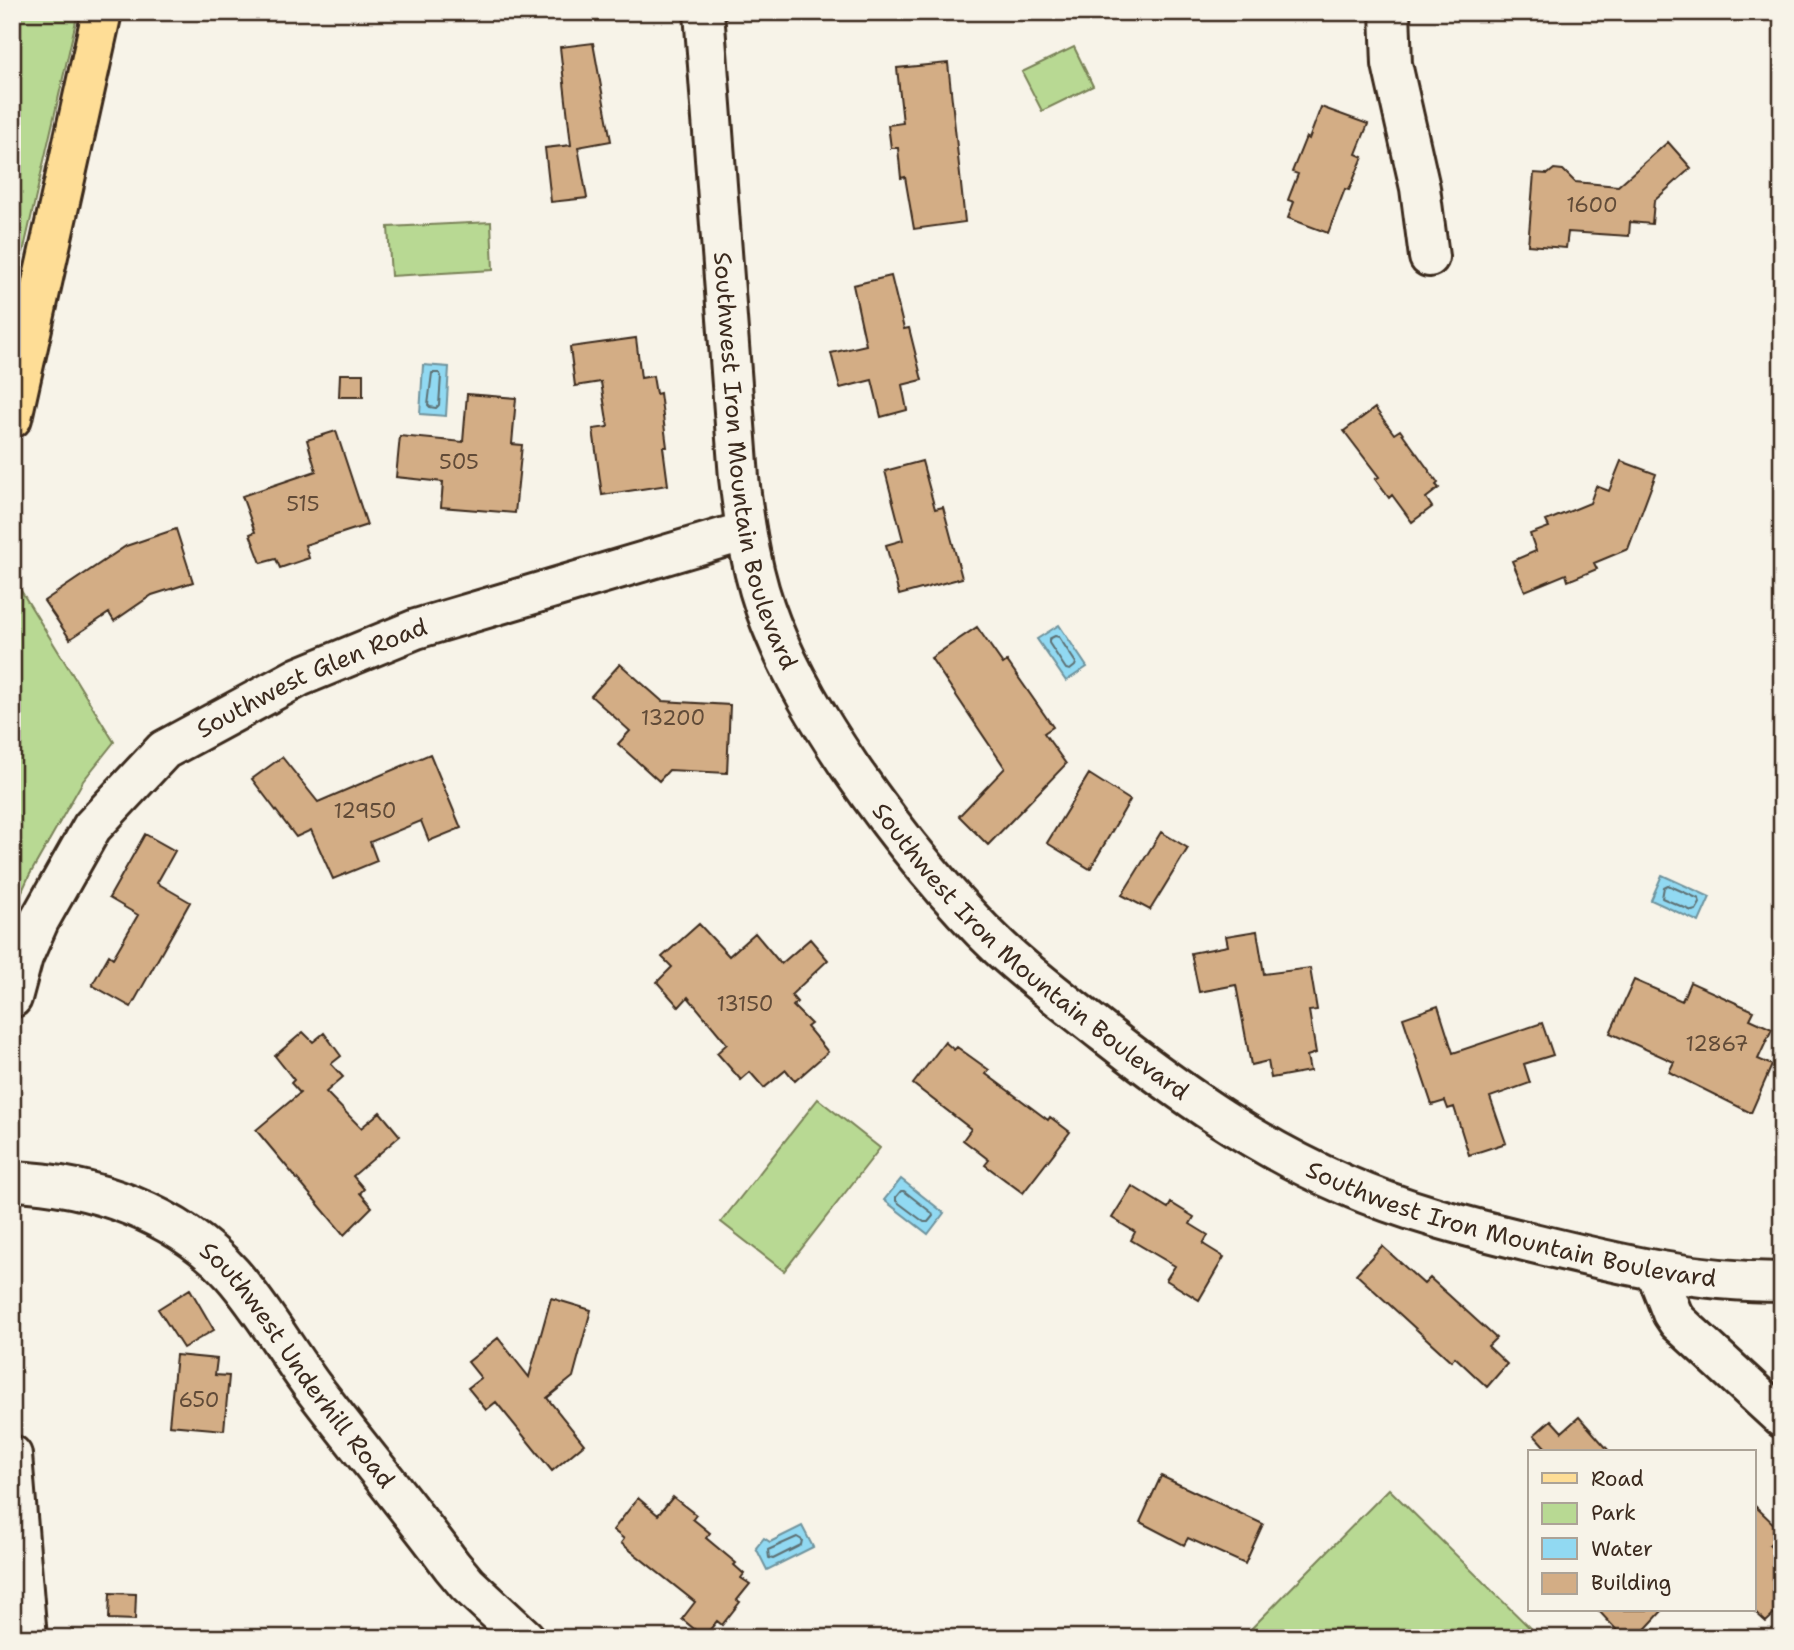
<svg xmlns="http://www.w3.org/2000/svg" width="1794" height="1650" viewBox="0 0 1794 1650" font-family="'Shantell Sans',sans-serif">
<style>
.green{fill:#b8d993;stroke:#7a8258;stroke-width:2}
.water{fill:#91d9f2;stroke:#6f939d;stroke-width:2}
.lines{fill:none;stroke-linecap:round;stroke-linejoin:round}
.shore{stroke:#5d7073;stroke-width:2}
.building{fill:#d3ad85;stroke:#3b2a1e;stroke-width:2}
.minor-casing{stroke:#3b2a1e;stroke-width:44}
.major-casing{stroke:#3b2a1e;stroke-width:44}
.minor{stroke:#f7f3e8;stroke-width:38}
.major{stroke:#fedd96;stroke-width:38}
.labels{text-anchor:middle;stroke-width:7;stroke-linejoin:round;paint-order:stroke}
.number-label{font-size:21px;fill:#614b38}
.street-label{font-size:24px;fill:#3b2a1e;stroke:#f7f3e8}
</style>
<rect width="100%" height="100%" fill="#f7f3e8"/>
<filter id="ink" filterUnits="userSpaceOnUse"><feTurbulence type="fractalNoise" baseFrequency=".0143" numOctaves="2"/><feDisplacementMap in="SourceGraphic" scale="14" xChannelSelector="R" yChannelSelector="G"/><feConvolveMatrix kernelMatrix="1 2 1 2 8 2 1 2 1" color-interpolation-filters="sRGB"/></filter>
<g filter="url(#ink)">
<path class="green" d="M 12,12 L 78,12 L 12,301 Z
M 1074,47 L 1093,86 L 1042,111 L 1022,72 Z
M 491,222 L 493,270 L 391,276 L 388,227 Z
M 12,576 L 114,742 L 83,781 L 29,876 L 12,913 Z
M 818,1099 L 880,1148 L 784,1271 L 721,1222 Z
M 1389,1489 L 1540,1638 L 1242,1638 Z"/>
<path class="water" d="M 423,365 L 449,367 L 446,416 L 420,414 Z
M 1059,625 L 1087,667 L 1066,681 L 1037,639 Z
M 1662,875 L 1710,897 L 1699,922 L 1651,900 Z
M 901,1179 L 944,1213 L 928,1234 L 884,1200 Z
M 802,1526 L 813,1547 L 767,1570 L 756,1548 L 764,1538 L 770,1542 Z"/>
<g class="lines">
<path class="shore" d="M 432,373 L 439,373 L 441,376 L 439,405 L 436,408 L 430,407 L 428,405 Z
M 1055,636 L 1059,637 L 1076,663 L 1075,666 L 1070,670 L 1066,669 L 1049,643 L 1049,639 Z
M 1668,885 L 1699,899 L 1700,903 L 1696,910 L 1692,911 L 1662,898 L 1664,887 Z
M 901,1191 L 904,1191 L 932,1213 L 933,1216 L 928,1222 L 924,1222 L 896,1201 L 896,1197 Z
M 797,1537 L 802,1540 L 801,1545 L 773,1559 L 769,1558 L 768,1550 Z"/>
</g>
<path class="building" d="M 593,43 L 611,141 L 578,147 L 587,198 L 551,202 L 545,148 L 571,145 L 560,47 Z
M 948,63 L 965,222 L 914,229 L 905,177 L 901,178 L 898,148 L 891,148 L 888,125 L 903,123 L 897,68 Z
M 1321,107 L 1368,124 L 1356,154 L 1363,157 L 1349,190 L 1345,189 L 1328,233 L 1288,218 L 1294,202 L 1288,200 L 1298,174 L 1292,172 L 1306,137 L 1309,139 Z
M 1668,142 L 1691,168 L 1654,201 L 1652,224 L 1630,222 L 1629,236 L 1568,232 L 1566,248 L 1528,245 L 1534,173 L 1548,174 L 1554,169 L 1563,170 L 1575,182 L 1618,186 Z
M 891,276 L 904,329 L 909,328 L 922,380 L 902,385 L 907,410 L 881,417 L 872,380 L 840,388 L 831,353 L 866,345 L 853,285 Z
M 636,338 L 641,378 L 653,376 L 656,394 L 660,393 L 667,447 L 663,447 L 668,485 L 602,495 L 593,429 L 608,427 L 601,382 L 575,386 L 570,347 Z
M 340,374 L 363,374 L 363,397 L 339,397 Z
M 467,394 L 516,398 L 512,444 L 522,445 L 515,513 L 441,507 L 443,482 L 396,477 L 400,436 L 463,442 Z
M 1375,408 L 1394,434 L 1400,430 L 1438,483 L 1436,485 L 1439,488 L 1426,498 L 1432,507 L 1412,522 L 1392,495 L 1389,498 L 1375,479 L 1379,477 L 1344,431 Z
M 336,431 L 367,525 L 305,545 L 309,558 L 280,568 L 276,559 L 261,563 L 250,534 L 255,532 L 242,496 L 316,471 L 307,440 Z
M 922,461 L 935,509 L 943,507 L 962,578 L 899,595 L 886,545 L 903,540 L 885,471 Z
M 1621,461 L 1656,474 L 1628,549 L 1594,563 L 1597,569 L 1568,581 L 1566,574 L 1525,591 L 1512,561 L 1536,551 L 1530,534 L 1549,527 L 1546,521 L 1590,503 L 1596,486 L 1609,491 Z
M 176,529 L 193,582 L 152,595 L 114,621 L 109,613 L 70,639 L 44,601 L 126,546 Z
M 977,627 L 1003,664 L 1007,661 L 1053,727 L 1044,733 L 1066,764 L 988,845 L 959,816 L 1005,768 L 931,658 Z
M 620,664 L 662,701 L 730,705 L 727,773 L 669,770 L 659,781 L 618,744 L 630,731 L 591,696 Z
M 430,754 L 461,828 L 429,841 L 421,821 L 370,842 L 377,861 L 333,879 L 311,830 L 296,837 L 252,779 L 282,757 L 318,802 Z
M 1089,774 L 1130,800 L 1090,869 L 1047,843 Z
M 1161,832 L 1188,848 L 1150,910 L 1122,895 Z
M 145,834 L 175,851 L 157,883 L 190,902 L 131,1007 L 92,985 L 109,955 L 113,958 L 138,915 L 109,898 Z
M 699,924 L 729,956 L 755,933 L 781,964 L 810,939 L 828,960 L 791,995 L 797,1002 L 793,1006 L 811,1024 L 807,1027 L 828,1052 L 795,1081 L 786,1070 L 764,1088 L 750,1072 L 741,1080 L 717,1053 L 727,1044 L 688,997 L 679,1007 L 657,982 L 672,967 L 662,957 Z
M 1257,931 L 1264,974 L 1310,968 L 1317,1010 L 1309,1011 L 1316,1053 L 1307,1056 L 1310,1071 L 1271,1078 L 1268,1061 L 1251,1065 L 1236,985 L 1199,992 L 1191,953 L 1228,946 L 1226,936 Z
M 1634,980 L 1682,1001 L 1690,982 L 1754,1011 L 1750,1019 L 1772,1029 L 1758,1059 L 1772,1065 L 1751,1113 L 1669,1072 L 1674,1062 L 1610,1033 Z
M 1438,1006 L 1453,1053 L 1542,1023 L 1553,1055 L 1524,1064 L 1530,1083 L 1490,1097 L 1506,1143 L 1469,1155 L 1454,1107 L 1448,1109 L 1445,1101 L 1432,1105 L 1403,1018 Z
M 303,1032 L 313,1042 L 324,1033 L 341,1056 L 331,1064 L 343,1077 L 326,1092 L 361,1128 L 380,1112 L 400,1136 L 353,1176 L 364,1189 L 360,1193 L 372,1207 L 344,1235 L 256,1130 L 300,1093 L 291,1083 L 294,1080 L 275,1056 Z
M 945,1042 L 954,1050 L 957,1047 L 989,1070 L 986,1074 L 1048,1120 L 1050,1117 L 1070,1132 L 1023,1193 L 985,1165 L 989,1160 L 963,1140 L 971,1129 L 913,1084 Z
M 1132,1186 L 1168,1208 L 1171,1203 L 1194,1217 L 1190,1224 L 1208,1235 L 1203,1244 L 1224,1257 L 1199,1300 L 1166,1280 L 1175,1266 L 1131,1240 L 1135,1232 L 1112,1218 Z
M 1382,1246 L 1424,1284 L 1430,1278 L 1496,1338 L 1488,1346 L 1507,1364 L 1487,1387 L 1455,1357 L 1451,1361 L 1356,1274 Z
M 190,1289 L 214,1330 L 183,1348 L 158,1309 Z
M 551,1298 L 591,1310 L 573,1377 L 547,1398 L 584,1444 L 552,1471 L 496,1402 L 486,1410 L 468,1388 L 481,1378 L 468,1362 L 498,1338 L 529,1377 Z
M 176,1355 L 217,1359 L 215,1375 L 229,1376 L 224,1430 L 169,1425 Z
M 1579,1417 L 1610,1452 L 1539,1452 L 1545,1447 L 1534,1435 L 1551,1420 L 1562,1432 Z
M 1161,1476 L 1263,1524 L 1245,1564 L 1188,1538 L 1184,1545 L 1140,1522 Z
M 673,1497 L 696,1515 L 693,1519 L 710,1533 L 706,1538 L 736,1563 L 734,1565 L 744,1574 L 741,1578 L 750,1584 L 737,1600 L 740,1602 L 722,1625 L 717,1621 L 704,1637 L 682,1619 L 695,1602 L 621,1543 L 624,1539 L 613,1530 L 638,1498 L 658,1515 Z
M 1754,1505 L 1782,1532 L 1769,1545 L 1782,1558 L 1782,1607 L 1766,1622 L 1754,1611 Z
M 110,1593 L 136,1594 L 135,1620 L 109,1619 Z
M 1598,1610 L 1663,1610 L 1637,1638 L 1624,1638 Z"/>
<g class="lines">
<defs>
<g id="minor">
<path id="s1" d="M 704,12 L 739,478 C 745,528 752,577 771,624 C 791,675 820,722 850,767 C 895,832 943,894 1000,948 C 1033,979 1070,1006 1105,1034 C 1180,1093 1257,1147 1345,1185 C 1404,1211 1467,1227 1529,1242 C 1615,1263 1692,1282 1782,1282"/>
<path d="M 1390,12 L 1392,64 L 1420,188 L 1429,257"/>
<path id="s2" d="M 12,998 L 23,957 L 39,921 L 92,827 L 164,750 L 299,677 L 416,629 L 746,531"/>
<path id="s3" d="M 12,1181 C 92,1184 177,1213 232,1274 C 262,1308 285,1349 312,1386 C 358,1447 407,1505 452,1566 L 467,1584 L 525,1638"/>
<path d="M 1656,1272 L 1672,1313 L 1678,1322 L 1782,1418"/>
<path d="M 12,1455 L 27,1638"/>
</g>
<path id="major" d="M 12,418 L 102,12"/>
</defs>
<use href="#minor" class="minor-casing"/>
<use href="#major" class="major-casing"/>
<use href="#minor" class="minor"/>
<use href="#major" class="major"/>
</g>
</g>
<g class="labels">
<g class="number-label">
<text x="1592" y="212">1600</text>
<text x="459" y="469">505</text>
<text x="303" y="511">515</text>
<text x="673" y="725">13200</text>
<text x="365" y="818">12950</text>
<text x="745" y="1011">13150</text>
<text x="1717" y="1051">12867</text>
<text x="199" y="1407">650</text>
</g>
<g class="street-label">
<text dy="8" stroke="none"><textPath href="#s1" startOffset="453">Southwest Iron Mountain Boulevard</textPath></text>
<text dy="8" stroke="none"><textPath href="#s2" startOffset="460">Southwest Glen Road</textPath></text>
<text dy="8" stroke="none"><textPath href="#s1" startOffset="1041">Southwest Iron Mountain Boulevard</textPath></text>
<text dy="8" stroke="none"><textPath href="#s1" startOffset="1608">Southwest Iron Mountain Boulevard</textPath></text>
<text dy="8" stroke="none"><textPath href="#s3" startOffset="357">Southwest Underhill Road</textPath></text>
</g>
</g>
<rect width="1794" height="1650" fill="none" stroke="#f7f3e8" stroke-width="42"/>
<rect x="21" y="21" width="1752" height="1608" fill="none" stroke="#3b2a1e" stroke-width="2.5" filter="url(#ink)"/>
<rect x="1528" y="1450" width="228" height="161" fill="#f7f3e8" stroke="#aca397" stroke-width="2"/>
<rect x="1542" y="1473" width="35" height="10" fill="#fedd96" stroke="#aca397" stroke-width="2"/>
<text x="1591" y="1486" font-size="21" fill="#3b2a1e">Road</text>
<rect x="1542" y="1503" width="35" height="21" fill="#b8d993" stroke="#aca397" stroke-width="2"/>
<text x="1591" y="1520" font-size="21" fill="#3b2a1e">Park</text>
<rect x="1542" y="1538" width="35" height="21" fill="#91d9f2" stroke="#aca397" stroke-width="2"/>
<text x="1591" y="1556" font-size="21" fill="#3b2a1e">Water</text>
<rect x="1542" y="1573" width="35" height="21" fill="#d3ad85" stroke="#aca397" stroke-width="2"/>
<text x="1591" y="1590" font-size="21" fill="#3b2a1e">Building</text>
</svg>
